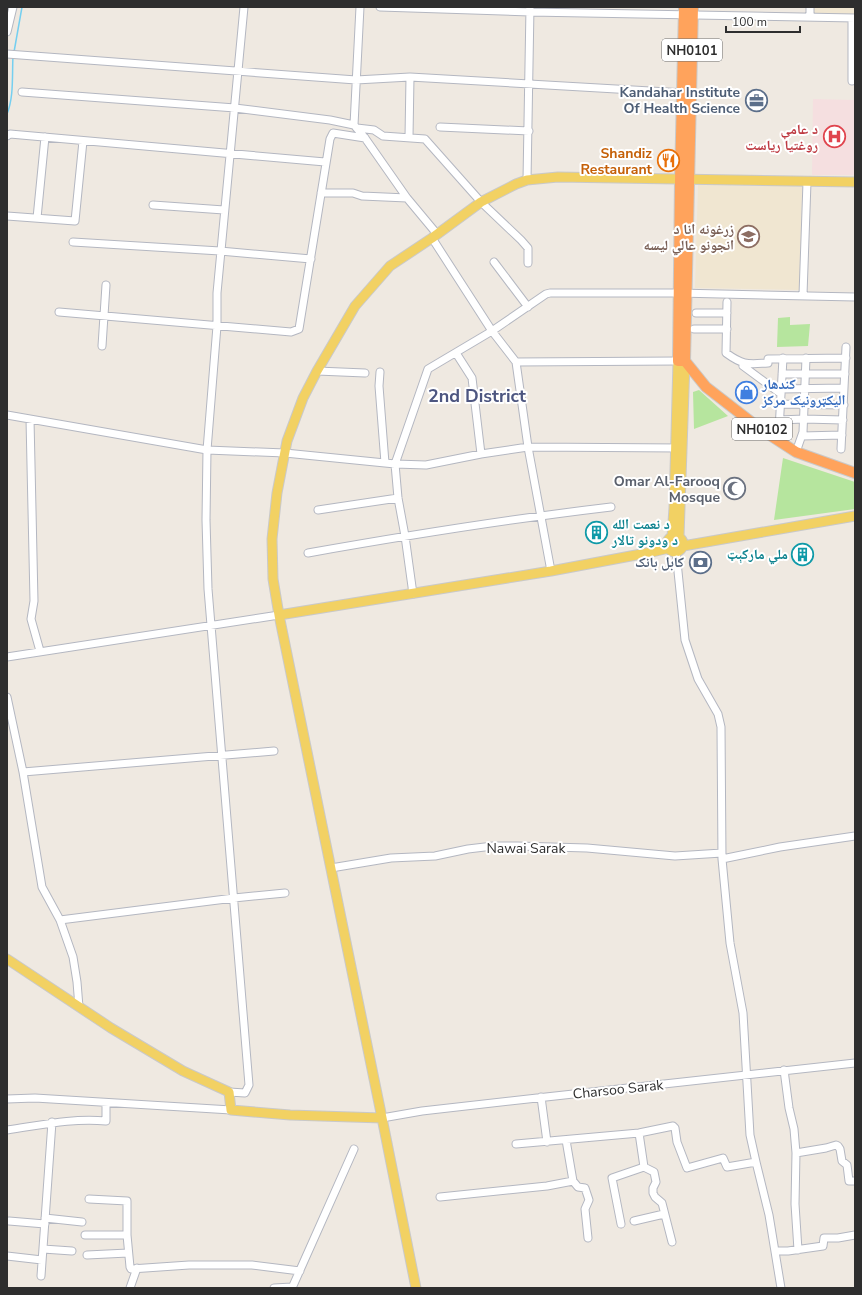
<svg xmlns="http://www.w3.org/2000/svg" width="862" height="1295" viewBox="0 0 862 1295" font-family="'Nunito Sans','Noto Naskh Arabic',sans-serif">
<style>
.education{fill:#f0e6d1}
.medical{fill:#f5dfe0}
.green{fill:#b6e59e}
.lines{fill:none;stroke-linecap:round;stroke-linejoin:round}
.stream{stroke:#75cff0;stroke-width:1.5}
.minor-casing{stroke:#b4b7c1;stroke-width:9}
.major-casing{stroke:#c9c9c9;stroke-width:11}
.highway-casing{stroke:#c9c9c9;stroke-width:12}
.minor{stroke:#fff;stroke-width:7}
.major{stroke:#f2d163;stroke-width:9}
.highway{stroke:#ffa35c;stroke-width:10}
.labels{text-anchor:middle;stroke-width:4;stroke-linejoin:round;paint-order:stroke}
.shield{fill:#fff;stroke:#6d6d6d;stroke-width:1}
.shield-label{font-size:13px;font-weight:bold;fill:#2e2e2e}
.service-label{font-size:14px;font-weight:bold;fill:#4e5e75;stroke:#fff;text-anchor:end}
.health-label{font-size:14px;font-weight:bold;fill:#be3a42;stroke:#fff;text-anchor:end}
.food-label{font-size:14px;font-weight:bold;fill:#c56008;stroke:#fff;text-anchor:end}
.education-label{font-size:14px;font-weight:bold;fill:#785e54;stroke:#fff;text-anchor:end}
.shop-label{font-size:14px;font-weight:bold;fill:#366cbe;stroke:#fff;text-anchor:start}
.worship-label{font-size:14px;font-weight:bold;fill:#5b616d;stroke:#fff;text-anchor:end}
.culture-label{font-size:14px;font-weight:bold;fill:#0d838f;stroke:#fff;text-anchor:start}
.street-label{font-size:14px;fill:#2e2e2e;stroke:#fff}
.district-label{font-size:18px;font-weight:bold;fill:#4d5680;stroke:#fff}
</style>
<rect width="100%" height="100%" fill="#efe9e1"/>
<path class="education" d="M 812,7 L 855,7 L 855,15 L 812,14 Z
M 698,185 L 802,186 L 800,290 L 695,288 Z"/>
<path class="medical" d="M 813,99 L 855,100 L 855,175 L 812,175 Z"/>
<path class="green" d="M 790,317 L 790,325 L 810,324 L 808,346 L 777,347 L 778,318 Z
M 699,390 L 728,416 L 694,429 L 693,392 Z
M 783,458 L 855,482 L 855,509 L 774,520 Z"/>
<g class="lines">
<path class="stream" d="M 14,52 L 22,7
M 7,114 C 14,97 12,75 13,56"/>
<defs>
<path id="minor" d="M 360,7 L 354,125 L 365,138 L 407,198 L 437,234
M 380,7 L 530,12 L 855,18
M 810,17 L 810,7
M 852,18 L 852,81
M 7,32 L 13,7
M 7,54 L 356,80 L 410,77 L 685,93
M 22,92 L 235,108 L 330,120 L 354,125
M 440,127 L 529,131
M 357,128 L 374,130 L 383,136 L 425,139 L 481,202 L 521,240 L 528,248 L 528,263
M 7,136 L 10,134 L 325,162
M 409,137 L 410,77
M 527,180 L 530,7
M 321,193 L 353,193 L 362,196 L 407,198
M 153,205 L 224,210
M 7,216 L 75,221 L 83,141
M 37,218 L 45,137
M 432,238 L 492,331 L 516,362 L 678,361
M 73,242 L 220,251 L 311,259
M 494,262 L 528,307
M 803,295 L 807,182
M 727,302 L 726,353 C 744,366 748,364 768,363 L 768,359 L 846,358
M 59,312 L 291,332 L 299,329 L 330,139 L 333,133 L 365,138
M 696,313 L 727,313
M 694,329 L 727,329
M 102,346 L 106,285
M 456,353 L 472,378 L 481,454
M 516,362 L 528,447 L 551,571
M 743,366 L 781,394
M 317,371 L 365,373
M 380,372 L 379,386 L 385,463
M 782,374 L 845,374
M 781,389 L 844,388
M 781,404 L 844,405
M 7,415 L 207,450 L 285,453 L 395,464 L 426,465 L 481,454 L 528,447 L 681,448
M 30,419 L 34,601 L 31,619 L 40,651
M 779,420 L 804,419 L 843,420
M 779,430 L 783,358
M 802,436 L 842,435
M 841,449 L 846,347
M 796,452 L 803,432 L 806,358
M 318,510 L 398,498
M 676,552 L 685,640 L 698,679 L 718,714 L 721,727 L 722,859 L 730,943 L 743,1013 L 750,1135 L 756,1162 L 769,1215 L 781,1288
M 308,553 C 409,535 510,519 611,507
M 413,594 L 405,536 L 398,498 L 395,464 L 428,369 L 492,331 L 546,294 L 550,293 L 678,293 L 855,297
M 7,657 L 279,615
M 7,697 L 23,772 L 42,887 L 60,920 L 73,957 L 77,982 L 79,1007
M 23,772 L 274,751
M 722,859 L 780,847 L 855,836
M 331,868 L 391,858 L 435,856 L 468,849 L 493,846 L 517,846 L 587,848 L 675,856 L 722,853
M 60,920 L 234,898 L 285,893
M 784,1070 L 789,1108 L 794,1129 L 796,1153 L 795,1204 L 798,1250
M 229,1092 L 245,1093 L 249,1085 L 208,589 L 206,520 L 207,450 L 217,326 L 217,293 L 244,7
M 541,1097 L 547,1142
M 7,1099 L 35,1098 L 231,1110
M 382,1118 L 422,1111 L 546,1097 L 855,1063
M 7,1130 C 42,1125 71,1118 106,1121 L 106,1103
M 639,1133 L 644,1167 L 654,1172 L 656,1182 L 653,1188 L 653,1193 L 655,1197 L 662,1203 L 672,1242
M 566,1140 L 573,1181 L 578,1187 L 585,1188 L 589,1200 L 585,1209 L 588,1238
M 516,1144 L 639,1133 L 673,1126 L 675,1128 L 677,1142 L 687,1168 L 723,1158 L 727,1167 L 756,1162
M 796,1153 L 826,1148 L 836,1145 L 838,1146 L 840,1149 L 842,1161 L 847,1165 L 849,1181 L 855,1181
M 440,1197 L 547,1186 L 573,1181
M 89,1199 L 127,1201 L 127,1235 L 130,1267 L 131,1269 L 189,1265 L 252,1265 L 300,1271
M 45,1218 L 82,1222
M 9,1221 L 45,1224
M 634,1221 L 664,1214
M 621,1224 L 612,1178 L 644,1167
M 85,1235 L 127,1235
M 43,1249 L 72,1251
M 776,1251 L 788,1251 L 823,1246 L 824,1238 L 838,1238 L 855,1235
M 87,1255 L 128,1253
M 7,1256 L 42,1260
M 41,1276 L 52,1122
M 130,1288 L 137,1268
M 274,1288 L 292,1287
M 292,1288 L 354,1149"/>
<path id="major" d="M667 544a8 8 0 1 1 16 0a8 8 0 1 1-16 0Z
M 672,537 L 674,508 L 678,361
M 679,537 L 685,361
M 683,546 L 855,516
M 279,615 L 273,579 L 272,539 L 277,493 L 287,441 L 303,398 L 317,371 L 355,306 L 390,266 L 432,238 L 481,202 L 516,184 L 527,180 L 558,177 L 855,182
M 7,959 L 111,1028 L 183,1071 L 229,1092 L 231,1110 L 290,1115 L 382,1118 L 279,615 L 551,571 L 652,552 L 669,548
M 382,1118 L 416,1288"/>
<path id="highway" d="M 684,7 L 680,180 L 678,361 L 685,361
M 693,7 L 685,361 L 706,387 L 759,428 L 796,452 L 855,473"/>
</defs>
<use href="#minor" class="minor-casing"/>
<use href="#major" class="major-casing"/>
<use href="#highway" class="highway-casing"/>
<use href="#minor" class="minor"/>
<use href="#major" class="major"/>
<use href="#highway" class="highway"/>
</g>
<defs>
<symbol id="office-ring" viewBox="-11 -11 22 22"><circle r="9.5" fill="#fff" stroke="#5c6f8a" stroke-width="1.5"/><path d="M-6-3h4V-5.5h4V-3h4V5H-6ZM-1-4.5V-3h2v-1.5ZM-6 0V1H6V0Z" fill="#5c6f8a"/></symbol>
<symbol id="hospital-ring" viewBox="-11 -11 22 22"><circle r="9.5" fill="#fff" stroke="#e0444e" stroke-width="1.5"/><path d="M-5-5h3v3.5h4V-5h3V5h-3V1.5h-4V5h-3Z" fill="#e0444e"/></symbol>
<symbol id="restaurant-ring" viewBox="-11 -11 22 22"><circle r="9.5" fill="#fff" stroke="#e8710a" stroke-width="1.5"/><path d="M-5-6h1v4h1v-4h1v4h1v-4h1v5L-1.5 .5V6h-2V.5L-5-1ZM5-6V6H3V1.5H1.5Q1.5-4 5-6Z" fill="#e8710a"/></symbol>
<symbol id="school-ring" viewBox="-11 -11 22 22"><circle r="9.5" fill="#fff" stroke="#8d6e63" stroke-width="1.5"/><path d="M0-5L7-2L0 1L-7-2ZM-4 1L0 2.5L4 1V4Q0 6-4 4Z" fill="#8d6e63"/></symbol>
<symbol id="shop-ring" viewBox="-11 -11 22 22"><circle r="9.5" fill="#fff" stroke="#3f7fe0" stroke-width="1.5"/><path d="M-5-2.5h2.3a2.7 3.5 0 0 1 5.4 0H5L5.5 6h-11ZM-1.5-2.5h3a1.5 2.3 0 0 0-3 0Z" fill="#3f7fe0"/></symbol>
<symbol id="mosque-ring" viewBox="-11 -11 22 22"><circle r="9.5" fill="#fff" stroke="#6b7280" stroke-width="1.5"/><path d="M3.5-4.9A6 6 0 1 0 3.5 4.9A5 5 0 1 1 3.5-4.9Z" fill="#6b7280"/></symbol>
<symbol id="building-ring" viewBox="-11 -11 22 22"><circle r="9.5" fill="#fff" stroke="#0f9aa8" stroke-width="1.5"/><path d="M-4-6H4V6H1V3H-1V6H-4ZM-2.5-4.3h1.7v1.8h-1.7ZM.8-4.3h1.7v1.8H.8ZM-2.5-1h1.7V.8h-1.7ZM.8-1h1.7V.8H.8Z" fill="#0f9aa8"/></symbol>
<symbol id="bank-ring" viewBox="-11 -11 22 22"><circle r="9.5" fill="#fff" stroke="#5c6f8a" stroke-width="1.5"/><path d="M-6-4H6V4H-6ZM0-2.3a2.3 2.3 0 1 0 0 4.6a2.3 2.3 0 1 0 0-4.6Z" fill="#5c6f8a"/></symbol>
</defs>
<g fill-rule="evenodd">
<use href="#office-ring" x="744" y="88" width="25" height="25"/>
<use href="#hospital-ring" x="822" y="124" width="25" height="25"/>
<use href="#restaurant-ring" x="656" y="148" width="25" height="25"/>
<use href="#school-ring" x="736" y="224" width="25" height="25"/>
<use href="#shop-ring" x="734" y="380" width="25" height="25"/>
<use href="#mosque-ring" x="722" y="476" width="25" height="25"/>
<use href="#building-ring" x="584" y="520" width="25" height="25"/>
<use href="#building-ring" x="790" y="542" width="25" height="25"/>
<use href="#bank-ring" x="688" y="550" width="25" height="25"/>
</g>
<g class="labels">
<g class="shield">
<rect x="662" y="39" width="60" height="22" rx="3"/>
<rect x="732" y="418" width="60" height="22" rx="3"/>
</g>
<g class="shield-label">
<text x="692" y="55">NH0101</text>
<text x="762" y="434">NH0102</text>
</g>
<g class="service-label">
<text x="740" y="97">Kandahar Institute<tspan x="740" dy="16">Of Health Science</tspan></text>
<text x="684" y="567">کابل بانک</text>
</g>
<g class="health-label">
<text x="818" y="134">د عامې<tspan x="818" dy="16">روغتیا ریاست</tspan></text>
</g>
<g class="food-label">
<text x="652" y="158">Shandiz<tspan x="652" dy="16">Restaurant</tspan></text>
</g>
<g class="education-label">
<text x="734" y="234">زرغونه انا د<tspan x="734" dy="16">انجونو عالي لیسه</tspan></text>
</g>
<g class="shop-label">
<text x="762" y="389">کندهار<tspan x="762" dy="16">الیکټرونیک مرکز</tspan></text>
</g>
<g class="worship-label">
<text x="720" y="486">Omar Al-Farooq<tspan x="720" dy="16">Mosque</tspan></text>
</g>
<g class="culture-label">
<text x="612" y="529">د نعمت الله<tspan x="612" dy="16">د ودونو تالار</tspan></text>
<text x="788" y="559" text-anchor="end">ملي مارکېټ</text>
</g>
<g class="street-label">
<text x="526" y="853">Nawai Sarak</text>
<text transform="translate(618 1089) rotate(-6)" y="5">Charsoo Sarak</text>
</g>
<g class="district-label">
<text x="477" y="402">2nd District</text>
</g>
</g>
<rect width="862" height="1295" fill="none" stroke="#2e2e2e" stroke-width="16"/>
<path d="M726 26v6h74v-6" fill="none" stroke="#2e2e2e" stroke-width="2"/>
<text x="732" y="26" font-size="12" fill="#2e2e2e" stroke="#ffffff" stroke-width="3" paint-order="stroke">100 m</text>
</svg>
